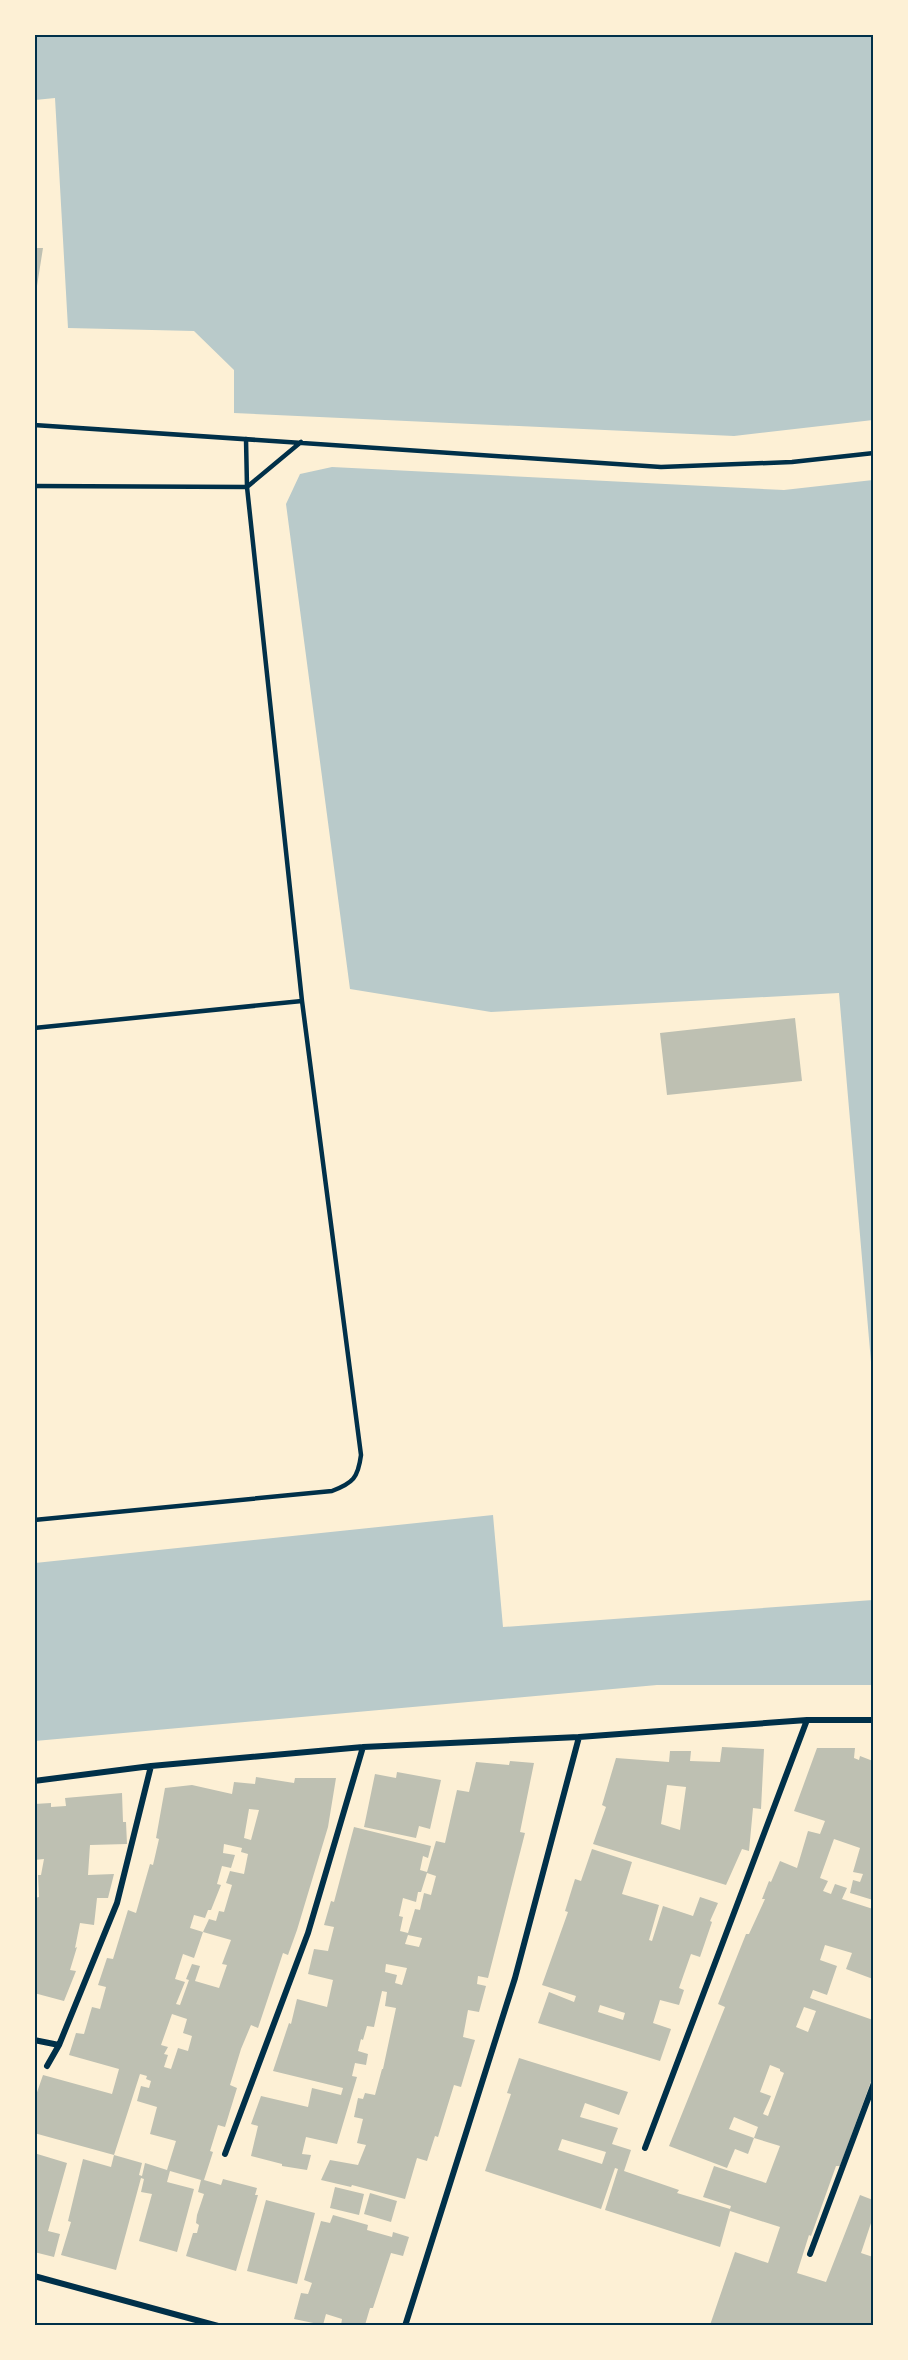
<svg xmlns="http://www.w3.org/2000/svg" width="908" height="2360" viewBox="0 0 908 2360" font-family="Merriweather,serif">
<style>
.green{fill:#b9caca}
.building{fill:#bec0b2;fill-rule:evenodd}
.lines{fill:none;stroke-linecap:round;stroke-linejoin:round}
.service{stroke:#003049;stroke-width:4.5}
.minor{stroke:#003049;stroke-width:6}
.neatline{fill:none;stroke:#003049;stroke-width:2}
</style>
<rect width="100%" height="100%" fill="#fdf0d5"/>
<path class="green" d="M 35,34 L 873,35 L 873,420 L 734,436 L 234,413 L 234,370 L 194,331 L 68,328 L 55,98 L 35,100 Z
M 332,467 L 784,490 L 873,480 L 873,1385 L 839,993 L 491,1012 L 350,989 L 286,504 L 300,474 Z
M 493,1515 L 503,1627 L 873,1600 L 873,1685 L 657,1685 L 35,1741 L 35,1563 Z"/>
<path class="building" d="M 34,248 L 43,248 L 37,286 L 34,285 Z
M 795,1018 L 802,1081 L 667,1095 L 660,1033 Z
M 722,1747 L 764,1749 L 761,1809 L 753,1808 L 749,1851 L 742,1849 L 726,1885 L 593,1844 L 606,1807 L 602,1805 L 616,1758 L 669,1762 L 670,1751 L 691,1751 L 690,1761 L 720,1762 ZM 667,1785 L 686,1787 L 680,1830 L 661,1824 Z
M 817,1748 L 855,1748 L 854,1758 L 859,1760 L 860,1756 L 873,1761 L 873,1850 L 871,1859 L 873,1859 L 873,1900 L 850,1893 L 853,1880 L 860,1882 L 863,1874 L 853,1872 L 860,1848 L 834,1839 L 820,1878 L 828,1881 L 823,1891 L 831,1894 L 835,1884 L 847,1888 L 842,1899 L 873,1909 L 873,1979 L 846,1969 L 852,1953 L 825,1945 L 820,1960 L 837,1966 L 827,1995 L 813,1990 L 810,1998 L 873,2020 L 873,2076 L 840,2166 L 836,2166 L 811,2236 L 809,2235 L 797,2273 L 826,2282 L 860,2195 L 873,2200 L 873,2217 L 861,2253 L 873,2257 L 873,2325 L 710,2325 L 735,2252 L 768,2263 L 780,2227 L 730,2211 L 720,2247 L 605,2210 L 618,2169 L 615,2168 L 601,2209 L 485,2171 L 511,2094 L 507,2093 L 519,2058 L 628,2092 L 619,2115 L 585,2103 L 580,2117 L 618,2128 L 612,2144 L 631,2150 L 624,2171 L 679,2190 L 677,2193 L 730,2209 L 731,2206 L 703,2197 L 714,2166 L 766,2183 L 780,2146 L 754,2138 L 758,2127 L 734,2117 L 729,2129 L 754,2138 L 748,2154 L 735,2149 L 727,2168 L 669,2146 L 725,2007 L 718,2004 L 746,1934 L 749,1934 L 765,1899 L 762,1899 L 769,1881 L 771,1882 L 780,1861 L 797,1868 L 808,1831 L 820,1834 L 825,1821 L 794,1811 ZM 804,2007 L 816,2011 L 808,2032 L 796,2027 ZM 770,2065 L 780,2069 L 780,2071 L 784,2073 L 768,2116 L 763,2114 L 771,2096 L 760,2092 ZM 562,2139 L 606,2152 L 602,2164 L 558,2150 Z
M 510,1761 L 534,1763 L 520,1832 L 525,1833 L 498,1939 L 488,1978 L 478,1976 L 477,1984 L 486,1986 L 479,2012 L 468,2010 L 463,2037 L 475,2040 L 461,2087 L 454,2085 L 438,2137 L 435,2136 L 427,2161 L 417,2158 L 405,2199 L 352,2185 L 351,2187 L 321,2180 L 330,2160 L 358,2165 L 366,2145 L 357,2143 L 363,2119 L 354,2117 L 358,2098 L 363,2099 L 365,2093 L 375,2095 L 382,2069 L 383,2069 L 396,2008 L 385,2006 L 387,1992 L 382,1991 L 374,2027 L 367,2026 L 363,2040 L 361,2039 L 358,2051 L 368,2054 L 366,2065 L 355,2063 L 352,2076 L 357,2077 L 337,2144 L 306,2137 L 302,2154 L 311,2155 L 307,2170 L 282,2166 L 282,2164 L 251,2156 L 258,2126 L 251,2124 L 261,2096 L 308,2107 L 312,2088 L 341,2095 L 343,2088 L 273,2071 L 289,2023 L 291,2024 L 297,1999 L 327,2007 L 333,1980 L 308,1974 L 314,1949 L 328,1951 L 334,1927 L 324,1925 L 331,1901 L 334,1902 L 354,1827 L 431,1846 L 428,1858 L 423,1856 L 420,1870 L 427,1872 L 436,1841 L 445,1843 L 457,1790 L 469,1792 L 476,1762 L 509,1765 ZM 427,1873 L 436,1876 L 431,1895 L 424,1893 L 420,1910 L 415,1909 L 408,1933 L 400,1931 L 403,1917 L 399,1916 L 403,1898 L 416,1902 L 418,1892 L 421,1892 ZM 408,1935 L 422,1938 L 419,1947 L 405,1944 ZM 386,1964 L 407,1968 L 402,1985 L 395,1983 L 397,1975 L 385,1972 Z
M 397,1772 L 441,1780 L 430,1829 L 419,1826 L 416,1838 L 364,1827 L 375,1774 L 396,1778 Z
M 256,1777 L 294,1783 L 295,1778 L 336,1778 L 328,1827 L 297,1930 L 288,1955 L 283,1953 L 258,2028 L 251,2025 L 241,2049 L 230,2085 L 237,2088 L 225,2127 L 218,2125 L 210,2151 L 213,2152 L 204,2180 L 221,2185 L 223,2179 L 257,2188 L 255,2195 L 258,2195 L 236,2271 L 186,2256 L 193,2233 L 197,2233 L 199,2225 L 196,2223 L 197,2215 L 204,2194 L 198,2192 L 201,2180 L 170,2171 L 167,2182 L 194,2189 L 177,2252 L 139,2241 L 152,2194 L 141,2192 L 144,2179 L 141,2178 L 116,2270 L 61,2255 L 71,2222 L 68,2221 L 83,2159 L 111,2167 L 114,2155 L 142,2163 L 139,2175 L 142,2176 L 145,2163 L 167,2170 L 176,2141 L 150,2134 L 157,2107 L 137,2101 L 141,2086 L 149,2088 L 151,2081 L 146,2079 L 147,2076 L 140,2074 L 114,2155 L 34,2133 L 34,2101 L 43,2075 L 112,2094 L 119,2069 L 69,2055 L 76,2033 L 84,2034 L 92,2007 L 100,2009 L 106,1987 L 98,1985 L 107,1958 L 113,1959 L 128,1910 L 136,1913 L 150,1864 L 153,1865 L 159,1839 L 156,1838 L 165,1788 L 192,1785 L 232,1794 L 234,1782 L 255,1784 ZM 249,1809 L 259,1810 L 251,1840 L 244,1838 ZM 224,1844 L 242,1848 L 241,1852 L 248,1854 L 244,1874 L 230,1871 L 226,1883 L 232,1885 L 224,1912 L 219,1911 L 216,1921 L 209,1919 L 203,1932 L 190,1928 L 194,1915 L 205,1918 L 208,1910 L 211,1910 L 221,1885 L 217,1884 L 222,1866 L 231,1868 L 235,1855 L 223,1853 ZM 203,1932 L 231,1940 L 222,1964 L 227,1965 L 219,1988 L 195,1981 L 200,1966 L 192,1964 L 186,1979 L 189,1980 L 180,2005 L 176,2004 L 185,1982 L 175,1979 L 183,1954 L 194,1958 ZM 172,2014 L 187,2019 L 183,2033 L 192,2036 L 188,2051 L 178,2048 L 171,2069 L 164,2067 L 168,2055 L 164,2054 L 168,2047 L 161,2045 Z
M 122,1793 L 123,1822 L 126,1822 L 127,1844 L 90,1845 L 88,1875 L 114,1874 L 108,1898 L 97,1898 L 94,1925 L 80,1923 L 75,1948 L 77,1947 L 70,1970 L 76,1971 L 64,2001 L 34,1993 L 34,1898 L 39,1897 L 38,1875 L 41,1875 L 44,1859 L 34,1860 L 34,1804 L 51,1803 L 51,1807 L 66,1806 L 65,1798 Z
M 592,1849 L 632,1862 L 622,1894 L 659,1905 L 649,1940 L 652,1941 L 663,1906 L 693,1916 L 700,1897 L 718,1903 L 710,1921 L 712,1922 L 700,1957 L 691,1954 L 679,1988 L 684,1990 L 679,2005 L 660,2000 L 653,2023 L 671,2029 L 660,2061 L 538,2023 L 549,1992 L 574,2002 L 576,1996 L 542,1985 L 568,1912 L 565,1911 L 575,1879 L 581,1881 ZM 600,2005 L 625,2013 L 623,2020 L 598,2012 Z
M 34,2153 L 67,2163 L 48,2231 L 60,2234 L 54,2257 L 34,2252 Z
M 335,2187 L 364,2194 L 359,2215 L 330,2208 Z
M 370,2193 L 397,2201 L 391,2222 L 364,2214 Z
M 266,2200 L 315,2213 L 297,2284 L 247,2271 Z
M 333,2215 L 368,2225 L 367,2230 L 392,2237 L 393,2232 L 409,2237 L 403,2256 L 391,2253 L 373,2308 L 370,2308 L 365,2325 L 341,2325 L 342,2319 L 326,2314 L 323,2325 L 294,2319 L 301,2293 L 308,2294 L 312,2283 L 304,2280 L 321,2221 L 330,2223 Z"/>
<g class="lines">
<path class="service" d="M 34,425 L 661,467 L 792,462 L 874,453
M 34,486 L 247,487 L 301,442
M 34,1028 L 302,1001
M 34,1520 L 332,1491 C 353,1483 358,1478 361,1455 L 302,1001 L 247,487 L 246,439"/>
<path class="minor" d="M 34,1781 L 151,1766 L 363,1747 L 579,1737 L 807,1720 L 874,1720
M 34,2040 L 59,2045
M 47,2066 L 59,2045 L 117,1903 L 151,1766
M 645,2148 L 807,1720
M 225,2154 L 308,1933 L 363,1747
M 810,2254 L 874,2083
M 34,2276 L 218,2326
M 405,2326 L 515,1978 L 579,1737"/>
</g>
<rect width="908" height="2360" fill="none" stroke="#fdf0d5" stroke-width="72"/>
<rect x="36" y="36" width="836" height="2288" class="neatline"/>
</svg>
